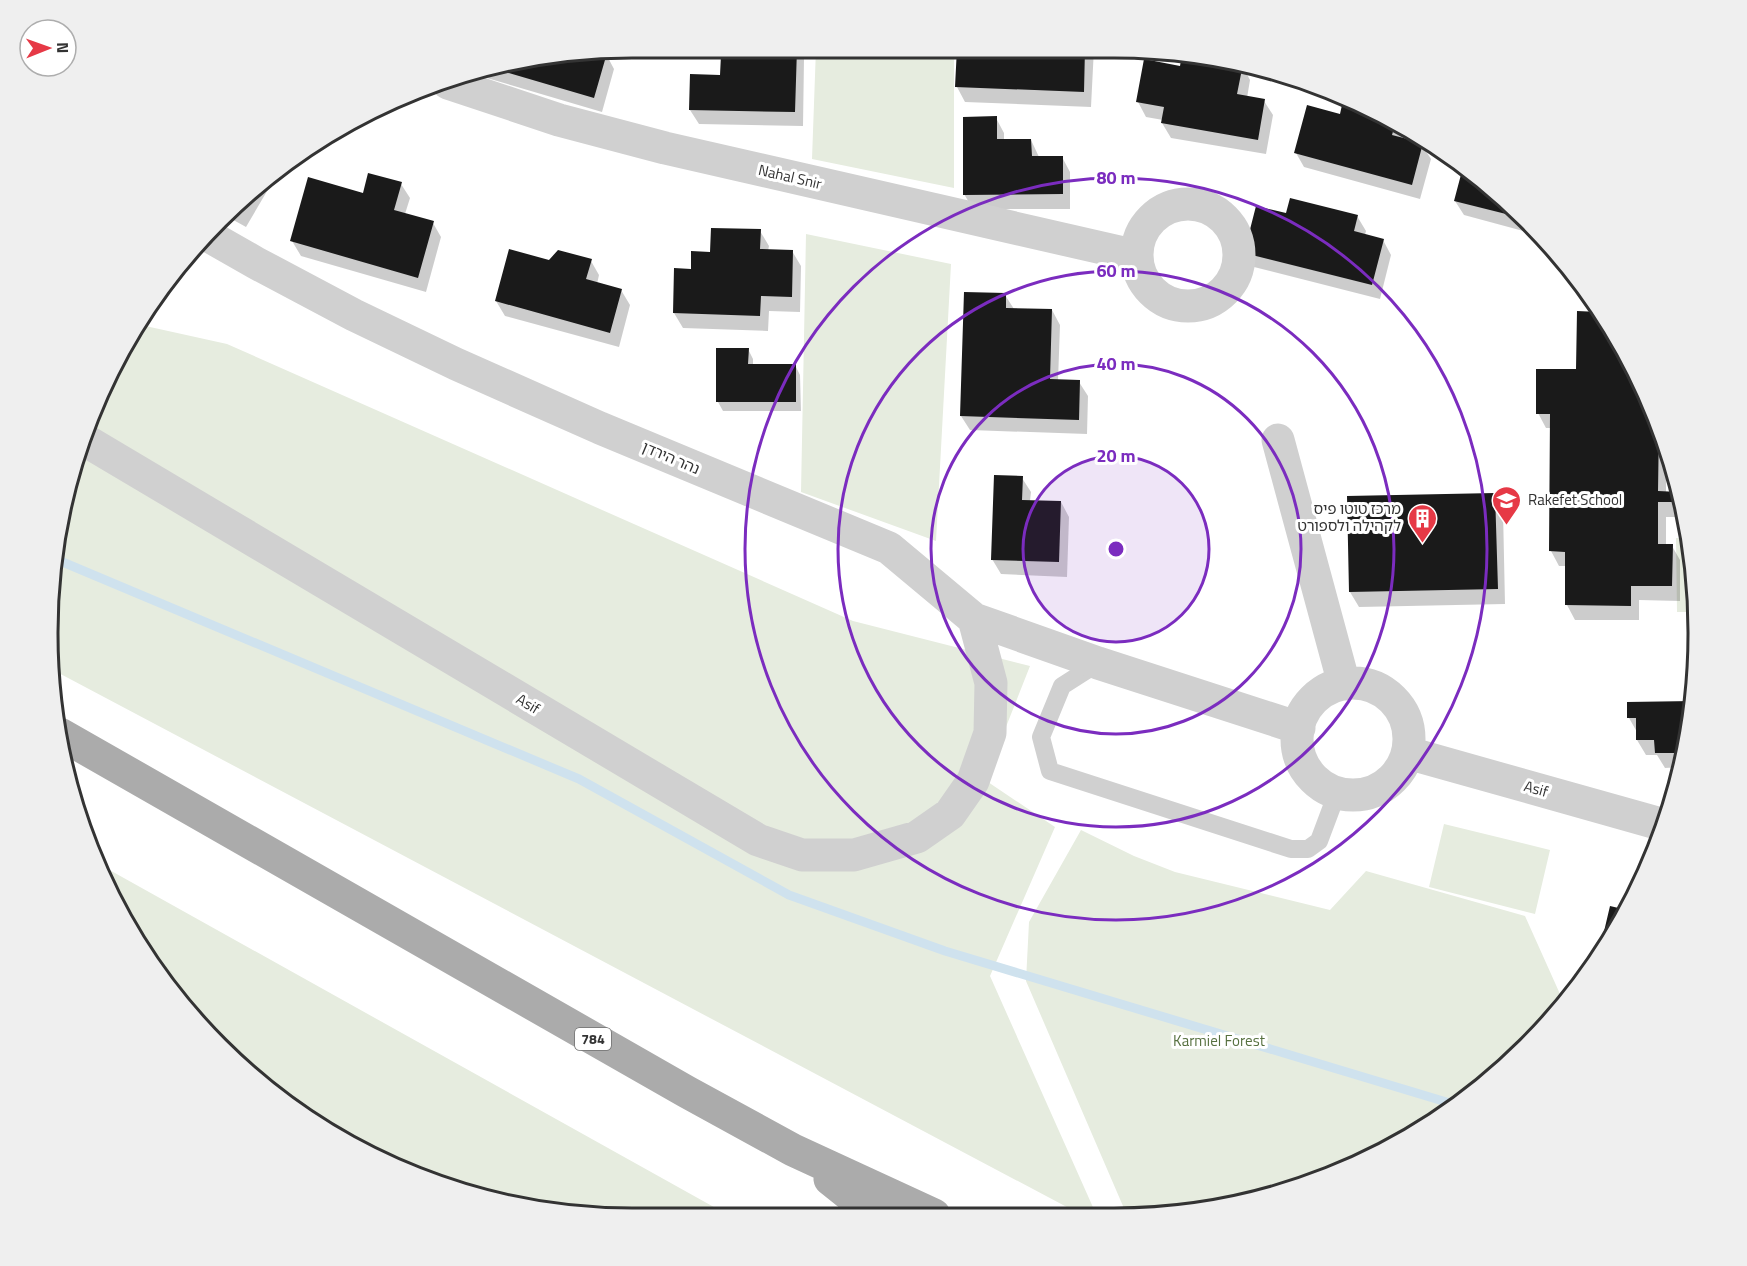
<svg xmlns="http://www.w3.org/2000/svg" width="1747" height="1266" viewBox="0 0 1747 1266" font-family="'Titillium Web','Noto Sans Hebrew',sans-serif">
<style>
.green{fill:#e6ecdf}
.shadow{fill:#0003}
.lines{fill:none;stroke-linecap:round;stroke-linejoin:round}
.stream{stroke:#cfe2ee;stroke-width:9}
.building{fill:#1a1a1a}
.service{stroke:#d0d0d0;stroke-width:18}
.minor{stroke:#d0d0d0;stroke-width:33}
.primary{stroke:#ababab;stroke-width:33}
.ring{fill:none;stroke:#7b2cbf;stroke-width:3}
.labels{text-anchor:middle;stroke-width:6;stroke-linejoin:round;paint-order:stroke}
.shield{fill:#fff;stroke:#707070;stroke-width:1.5}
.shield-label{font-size:14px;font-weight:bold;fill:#333}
.street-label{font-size:15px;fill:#333;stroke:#fff}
.poi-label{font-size:15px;fill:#333;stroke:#fff;text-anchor:start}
.park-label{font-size:15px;fill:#56703f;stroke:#fff}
.rim{fill:none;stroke:#333;stroke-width:3}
.centre{fill:#7b2cbf;stroke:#fff;stroke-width:3}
.ring-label{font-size:18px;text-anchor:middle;font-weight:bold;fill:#7b2cbf;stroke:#fff;stroke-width:6;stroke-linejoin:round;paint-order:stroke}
</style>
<rect width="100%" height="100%" fill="#fff"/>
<path class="green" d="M 816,48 L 954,48 L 954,188 L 812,159 Z
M 806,234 L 951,264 L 936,541 L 801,492 Z
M 141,325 L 227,344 L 853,621 L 1030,666 L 985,780 L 1055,827 L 990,976 L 1096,1214 L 1080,1214 L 53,670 L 53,556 L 108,375 Z
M 1676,538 L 1690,538 L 1694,557 L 1696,612 L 1677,612 Z
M 1444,824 L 1550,850 L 1535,914 L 1429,887 Z
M 1081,830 L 1134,856 L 1175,872 L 1330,910 L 1366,871 L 1525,916 L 1560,994 L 1556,1013 L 1499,1073 L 1372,1158 L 1191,1213 L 1126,1213 L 1026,981 L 1029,922 Z
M 97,863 L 730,1216 L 595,1217 L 481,1198 L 374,1158 L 277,1097 L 193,1018 Z"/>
<path class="shadow" d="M 756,48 L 798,48 L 804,59 L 803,126 L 699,124 L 690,110 L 722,77 L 756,58 Z
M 959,48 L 1094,48 L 1091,107 L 965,102 L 957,87 Z
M 600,52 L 606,54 L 614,69 L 602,112 L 470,73 L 481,68 Z
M 1183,55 L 1242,65 L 1250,80 L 1247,98 L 1264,101 L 1273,115 L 1266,154 L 1171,138 L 1162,123 L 1163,120 L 1146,117 L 1138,102 L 1181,67 Z
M 1346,96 L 1407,126 L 1403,139 L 1422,145 L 1431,159 L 1420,199 L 1304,167 L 1296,153 L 1341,116 Z
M 996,118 L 1004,133 L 1004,140 L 1031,140 L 1039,157 L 1062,157 L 1070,172 L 1070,209 L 973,209 L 964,194 Z
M 1464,168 L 1499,193 L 1542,236 L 1464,215 L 1455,201 Z
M 272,178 L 273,181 L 246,227 L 228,217 Z
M 401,184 L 410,198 L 405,214 L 433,223 L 441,237 L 426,292 L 301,256 L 292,241 Z
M 1287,215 L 1357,216 L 1366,231 L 1365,235 L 1383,240 L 1391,255 L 1380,299 L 1254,267 L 1246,252 Z
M 760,231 L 769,246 L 768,251 L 792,251 L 801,266 L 800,312 L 769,311 L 768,331 L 683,328 L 674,313 L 692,270 L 712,254 Z
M 591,261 L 599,275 L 597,284 L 621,290 L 630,305 L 619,347 L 505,316 L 496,301 L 549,262 Z
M 1005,295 L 1014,309 L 1052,310 L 1060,325 L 1058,381 L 1079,382 L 1088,396 L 1087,434 L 970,430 L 961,416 Z
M 1599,313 L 1604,318 L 1621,341 L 1652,410 L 1652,414 L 1654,414 L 1666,441 L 1666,493 L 1679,493 L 1691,542 L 1688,542 L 1680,528 L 1680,517 L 1666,517 L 1666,546 L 1672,546 L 1680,560 L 1680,601 L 1639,600 L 1639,620 L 1575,620 L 1567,605 L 1567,566 L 1559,566 L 1551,551 L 1551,428 L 1546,428 L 1538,413 L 1578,371 Z
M 748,349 L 753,359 L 753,365 L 795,365 L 800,375 L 801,411 L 723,411 L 718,402 Z
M 1022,478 L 1031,492 L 1030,501 L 1061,502 L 1069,517 L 1067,577 L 1001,574 L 992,559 Z
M 1495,495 L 1503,510 L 1505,604 L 1359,607 L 1350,592 Z
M 1693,703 L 1682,767 L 1665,768 L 1657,755 L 1646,755 L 1637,740 L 1637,732 L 1629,718 Z"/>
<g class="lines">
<path class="stream" d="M 53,558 L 579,779 L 789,895 L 945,951 L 1453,1104"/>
</g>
<path class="building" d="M 755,48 L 797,48 L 795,112 L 689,110 L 690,74 L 720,75 L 721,55 L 755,56 Z
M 957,48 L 1085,48 L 1084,92 L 955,87 Z
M 604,52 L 607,53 L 594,98 L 488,67 Z
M 1182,55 L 1243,64 L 1237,94 L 1265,99 L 1258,140 L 1161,123 L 1164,107 L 1136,102 L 1144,59 L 1180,66 Z
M 1344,96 L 1396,121 L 1392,135 L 1423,143 L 1412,185 L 1294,153 L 1307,105 L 1340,114 Z
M 997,116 L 997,139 L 1031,139 L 1032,156 L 1063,156 L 1063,194 L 963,195 L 963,117 Z
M 1463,167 L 1499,193 L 1526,219 L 1454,201 Z
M 368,173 L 402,182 L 394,210 L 434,221 L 418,278 L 290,241 L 308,177 L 363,193 Z
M 1290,198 L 1358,215 L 1354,231 L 1384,239 L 1372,285 L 1244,253 L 1256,206 L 1286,213 Z
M 711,228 L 761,229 L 760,249 L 793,250 L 792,297 L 761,296 L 760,316 L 673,313 L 674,268 L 691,269 L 691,251 L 710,252 Z
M 509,249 L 549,260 L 558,250 L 592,259 L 586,279 L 622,289 L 610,333 L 495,301 Z
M 964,292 L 1006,293 L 1006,308 L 1052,309 L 1050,379 L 1080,380 L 1079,420 L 960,416 Z
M 1577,311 L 1599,312 L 1621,341 L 1644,393 L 1644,413 L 1653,413 L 1659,424 L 1658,491 L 1679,492 L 1687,528 L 1678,528 L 1678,502 L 1658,502 L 1658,544 L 1673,544 L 1672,586 L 1631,586 L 1631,606 L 1565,605 L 1565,552 L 1549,551 L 1550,414 L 1536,414 L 1536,369 L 1576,369 Z
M 716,348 L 749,348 L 748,364 L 796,364 L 796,402 L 716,402 Z
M 994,475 L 1023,476 L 1022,500 L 1061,501 L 1059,562 L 991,560 Z
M 1495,493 L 1498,589 L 1349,592 L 1347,496 Z
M 1693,701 L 1684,753 L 1655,753 L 1654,740 L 1636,740 L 1636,718 L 1627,718 L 1627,702 Z
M 1610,906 L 1627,910 L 1598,957 Z"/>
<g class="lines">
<path class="service" d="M 1098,663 L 1062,686 L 1041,737 L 1050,771 L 1291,849 L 1308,849 L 1319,841 L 1337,793"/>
<path class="minor" d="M 448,83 L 559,120 L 665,148 L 1137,256
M1137 255a51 51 0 1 1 102 0a51 51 0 1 1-102 0Z
M 1278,440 L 1344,684
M 88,442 L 758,840 L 802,855 L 854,855 L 917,837 L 950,814 L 973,781 L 990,733 L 991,683 L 974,619 L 889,548 L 600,428 L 456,364 L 354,315 L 256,263 L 207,235
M 974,619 L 1098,663 L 1299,728
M1297 739a56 56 0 1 1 112 0a56 56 0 1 1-112 0Z
M 1408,753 L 1664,825"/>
<path class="primary" d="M 60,734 L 687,1092 L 793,1150 L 934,1215
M 830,1179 L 875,1215"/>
</g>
<circle cx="1116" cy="549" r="93" fill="#7b2cbf" fill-opacity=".12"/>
<g class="ring">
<circle cx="1116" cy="549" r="93"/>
<circle cx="1116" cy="549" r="185"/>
<circle cx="1116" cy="549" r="278"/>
<circle cx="1116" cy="549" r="371"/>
</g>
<defs>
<symbol id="school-pin" viewBox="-11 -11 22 30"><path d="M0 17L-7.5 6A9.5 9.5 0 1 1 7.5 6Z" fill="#e63946" stroke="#fff"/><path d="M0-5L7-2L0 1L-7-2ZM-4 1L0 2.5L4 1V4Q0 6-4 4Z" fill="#fff"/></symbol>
<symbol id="building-pin" viewBox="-11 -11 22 30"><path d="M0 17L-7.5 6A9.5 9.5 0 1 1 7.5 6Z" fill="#e63946" stroke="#fff"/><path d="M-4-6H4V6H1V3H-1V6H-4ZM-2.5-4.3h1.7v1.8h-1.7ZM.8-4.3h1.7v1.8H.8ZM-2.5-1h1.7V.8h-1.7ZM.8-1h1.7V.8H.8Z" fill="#fff"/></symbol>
</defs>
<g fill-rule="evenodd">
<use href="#school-pin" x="1490" y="484" width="33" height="45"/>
<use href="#building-pin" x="1406" y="502" width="33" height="45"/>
</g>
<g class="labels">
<rect class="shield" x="575" y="1028" width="36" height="22" rx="4.5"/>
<g class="shield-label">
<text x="593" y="1044">784</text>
</g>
<g class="street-label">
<text transform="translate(790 177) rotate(13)" y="5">Nahal Snir</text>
<text transform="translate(671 458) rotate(23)" y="5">נהר הירדן</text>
<text transform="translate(528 704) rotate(31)" y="5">Asif</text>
<text transform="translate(1536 789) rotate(16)" y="5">Asif</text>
</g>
<g class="poi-label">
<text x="1528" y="505">Rakefet School</text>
<text x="1401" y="514" text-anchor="end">מרכז טוטו פיס<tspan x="1401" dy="17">לקהילה ולספורט</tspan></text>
</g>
<g class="park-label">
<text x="1219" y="1046">Karmiel Forest</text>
</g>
</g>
<path d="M0 0H1747V1266H0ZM632 58H1114A574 574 0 0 1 1688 632V634A574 574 0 0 1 1114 1208H632A574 574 0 0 1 58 634V632A574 574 0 0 1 632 58Z" fill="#efefef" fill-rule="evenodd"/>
<path class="rim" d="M632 58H1114A574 574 0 0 1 1688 632V634A574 574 0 0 1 1114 1208H632A574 574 0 0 1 58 634V632A574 574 0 0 1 632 58Z"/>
<circle cx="1116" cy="549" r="9" class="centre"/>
<g class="ring-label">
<text x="1116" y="184">80 m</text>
<text x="1116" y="277">60 m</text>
<text x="1116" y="370">40 m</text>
<text x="1116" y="462">20 m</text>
</g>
<g transform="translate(48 48) rotate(89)"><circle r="28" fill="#ffffff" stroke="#adadad" stroke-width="1.5"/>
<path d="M0-4.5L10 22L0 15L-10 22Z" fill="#e63946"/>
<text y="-9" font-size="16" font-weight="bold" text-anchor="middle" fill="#333333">N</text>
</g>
</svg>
